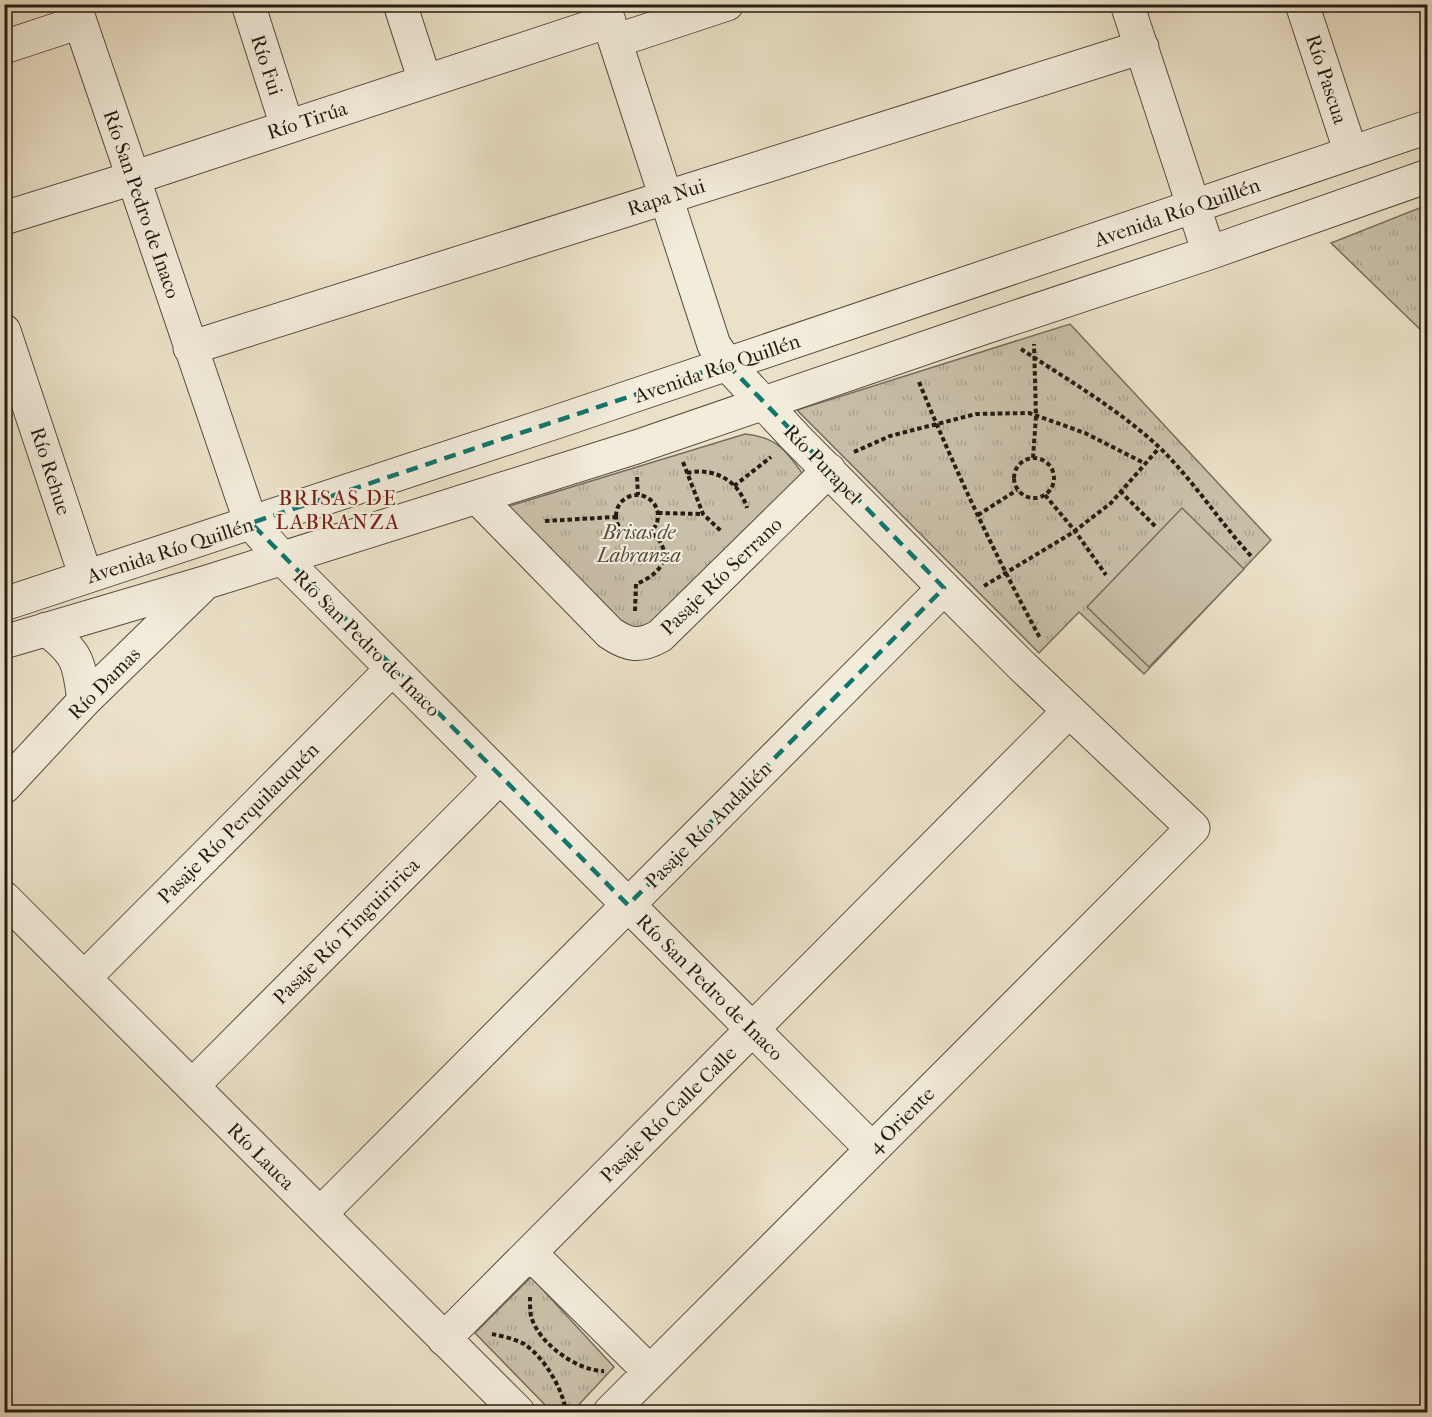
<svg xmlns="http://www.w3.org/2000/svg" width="1432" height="1417" viewBox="0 0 1432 1417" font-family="'IM FELL French Canon',serif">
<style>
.park{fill:url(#park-tufts);stroke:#776e5e;stroke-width:1.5}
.garden{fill:#c9c0a9;stroke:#776e5e;stroke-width:1.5}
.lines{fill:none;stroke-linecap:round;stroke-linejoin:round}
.minor-casing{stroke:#564d40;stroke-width:35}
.path{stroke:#251c13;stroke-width:4;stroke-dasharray:4.5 3;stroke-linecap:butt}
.minor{stroke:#f2ecdb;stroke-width:33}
.marked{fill:none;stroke:#0f766e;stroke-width:4.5;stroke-dasharray:12 8;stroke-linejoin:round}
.labels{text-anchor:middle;stroke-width:4.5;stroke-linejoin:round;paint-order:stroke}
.street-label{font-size:20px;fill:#251c13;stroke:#f2ecdb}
.park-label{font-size:20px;font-style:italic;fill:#564d40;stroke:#f2ecdb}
.neighbourhood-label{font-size:21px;letter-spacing:1.5px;fill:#7a1f14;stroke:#f2ecdb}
</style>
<defs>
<pattern id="park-tufts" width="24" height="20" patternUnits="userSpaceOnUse" patternTransform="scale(1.5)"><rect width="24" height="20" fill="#c9c0a9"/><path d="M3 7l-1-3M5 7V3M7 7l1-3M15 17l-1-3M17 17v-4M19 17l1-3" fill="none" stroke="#aca491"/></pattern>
</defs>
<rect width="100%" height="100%" fill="#ebe1c8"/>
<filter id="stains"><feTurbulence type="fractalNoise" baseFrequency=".00333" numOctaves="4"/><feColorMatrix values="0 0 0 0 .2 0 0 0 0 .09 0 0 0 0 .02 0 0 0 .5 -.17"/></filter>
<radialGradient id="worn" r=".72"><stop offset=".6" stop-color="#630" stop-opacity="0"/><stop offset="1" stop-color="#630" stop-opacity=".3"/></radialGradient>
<path class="park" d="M 1427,205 L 1427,336 L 1331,243 Z
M 1070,324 L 1271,540 L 1144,674 L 1079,612 L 1039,653 L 797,410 Z
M 745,434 C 778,437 787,452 805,477 L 661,624 L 625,630 L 506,507 Z
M 531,1277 L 614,1367 L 572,1412 L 552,1412 L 475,1333 Z"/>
<path class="garden" d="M 1182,508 L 1244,569 L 1149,667 L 1087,607 Z"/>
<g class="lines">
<defs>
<path id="minor" d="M 74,4 L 251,523 L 281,557 L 872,1149
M 248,4 L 287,126
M 400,4 L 425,81
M 603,4 L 714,345 L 727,364 L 796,438 L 944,588 L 1022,666 L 1193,828 L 610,1412
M 1127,4 L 1209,253
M 1302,4 L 1351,153
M 615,41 L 727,4
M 4,47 L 80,22
M 4,218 L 133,178 L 609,21
M 4,331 L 86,577
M 190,348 L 1142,47
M 477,497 L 610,633 C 629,646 640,647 660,636 L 829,470
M 4,604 L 556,422 L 1428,127
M 46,629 C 79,654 79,663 84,701
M 4,642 L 207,582 L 636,447 L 986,327 L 1209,253 L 1428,176
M 4,787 L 84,701 L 201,587
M 4,898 L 518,1412
M 84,978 L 392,669
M 192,1086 L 500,777
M 320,1214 L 944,588
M 530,1253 L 650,1372
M 444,1339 L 1069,711"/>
</defs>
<use href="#minor" class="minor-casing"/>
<path class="path" d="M 1021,349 C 1068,380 1118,409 1159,447 C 1193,480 1219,521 1251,556
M 919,382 C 955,470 995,555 1040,638
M 854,452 L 890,436 L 976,414 L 1029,413 L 1085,433 L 1144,463
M1014 478a20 20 0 1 1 40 0a20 20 0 1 1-40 0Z
M 1033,458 L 1036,416 L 1034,344
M 683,462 L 703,514 L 722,532
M 687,473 C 713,467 739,480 747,508
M 637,477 L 638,495
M 734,486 L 771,457
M 1120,491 L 1155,526
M616 516a21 21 0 1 1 42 0a21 21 0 1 1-42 0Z
M 1045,495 L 1075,531 L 1106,575
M 658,513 L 703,514
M 978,515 L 1017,490
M 545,521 L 615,517
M 984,586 L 1072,533 L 1111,503 L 1159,448
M 635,611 L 636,584 C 662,574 676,553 651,532
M 530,1297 C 530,1303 530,1311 531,1316 C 538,1343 577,1371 604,1371
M 492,1334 C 502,1336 515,1339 524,1344 C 544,1357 563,1389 566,1412"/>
<use href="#minor" class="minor"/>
</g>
<path class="marked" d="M 727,364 L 944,588 L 628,905 L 251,523 Z"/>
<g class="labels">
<g class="street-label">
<text transform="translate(267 65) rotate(72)" y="7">Río Fui</text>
<text transform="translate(1327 79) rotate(72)" y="7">Río Pascua</text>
<text transform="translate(307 120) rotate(-18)" y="7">Río Tirúa</text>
<text transform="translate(666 197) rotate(-18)" y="7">Rapa Nui</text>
<text transform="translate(142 204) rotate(71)" y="7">Río San Pedro de Inaco</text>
<text transform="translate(1177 212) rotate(-19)" y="7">Avenida Río Quillén</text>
<text transform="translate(717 368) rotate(-19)" y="7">Avenida Río Quillén</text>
<text transform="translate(823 464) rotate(46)" y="7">Río Purapel</text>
<text transform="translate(51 471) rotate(72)" y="7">Río Rehue</text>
<text transform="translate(170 550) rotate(-18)" y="7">Avenida Río Quillén</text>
<text transform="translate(721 576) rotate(-44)" y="7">Pasaje Río Serrano</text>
<text transform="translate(367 643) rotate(45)" y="7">Río San Pedro de Inaco</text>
<text transform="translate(104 683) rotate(-45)" y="7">Río Damas</text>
<text transform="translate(238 823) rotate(-45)" y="7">Pasaje Río Perquilauquén</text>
<text transform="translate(708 825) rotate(-45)" y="7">Pasaje Río Andalién</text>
<text transform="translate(346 931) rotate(-45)" y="7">Pasaje Río Tinguiririca</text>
<text transform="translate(710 987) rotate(45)" y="7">Río San Pedro de Inaco</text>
<text transform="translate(668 1114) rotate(-45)" y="7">Pasaje Río Calle Calle</text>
<text transform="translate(901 1120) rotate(-45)" y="7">4 Oriente</text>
<text transform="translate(261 1156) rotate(45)" y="7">Río Lauca</text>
</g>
<g class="park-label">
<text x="639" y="539">Brisas de<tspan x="639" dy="23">Labranza</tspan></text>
</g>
<g class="neighbourhood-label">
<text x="338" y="505">BRISAS DE<tspan x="338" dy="24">LABRANZA</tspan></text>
</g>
</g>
<rect width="1432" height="1417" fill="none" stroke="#ebe1c8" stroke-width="24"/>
<rect x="6" y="6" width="1420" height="1405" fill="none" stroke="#251c13" stroke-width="3"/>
<rect x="12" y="12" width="1408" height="1393" fill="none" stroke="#251c13" stroke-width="1.5"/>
<rect width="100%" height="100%" filter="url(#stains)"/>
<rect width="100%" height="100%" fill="url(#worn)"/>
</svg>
